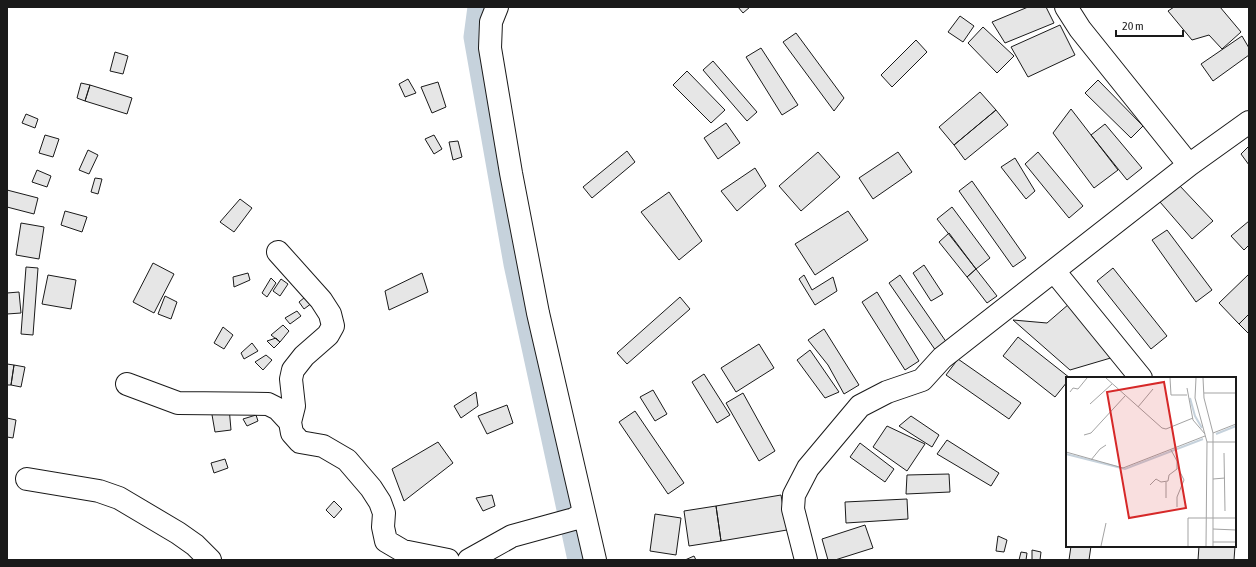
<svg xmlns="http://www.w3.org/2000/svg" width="1256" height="567" viewBox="0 0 1256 567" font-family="'Asap Condensed',sans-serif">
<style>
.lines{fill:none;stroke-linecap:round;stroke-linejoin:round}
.canal{stroke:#c6d2dc;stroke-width:23}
.building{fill:#e6e6e6;stroke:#1a1a1a}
.minor-casing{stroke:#1a1a1a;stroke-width:24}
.minor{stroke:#fff;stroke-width:22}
.inset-river{fill:none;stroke:#c6d2dc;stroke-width:2}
.inset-road{fill:none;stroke:#a3a3a3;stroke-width:1}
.view{fill:#d62828;fill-opacity:0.15;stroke:#d62828;stroke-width:2}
.inset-edge{fill:none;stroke:#1a1a1a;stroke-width:2}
</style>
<rect width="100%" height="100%" fill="#fff"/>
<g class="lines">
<path class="canal" d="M 479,7 L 475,37 L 515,264 L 579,560"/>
</g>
<path class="building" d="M 738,7 L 750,7 L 743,13 Z
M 1028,7 L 1046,7 L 1054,23 L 1005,43 L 992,22 Z
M 1174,7 L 1220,7 L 1241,32 L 1222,49 L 1209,35 L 1192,40 L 1168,11 Z
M 960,16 L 974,26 L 963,42 L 948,32 Z
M 1060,25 L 1075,55 L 1028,77 L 1011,47 Z
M 983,27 L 1014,56 L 997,73 L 968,43 Z
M 796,33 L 844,98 L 834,111 L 783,42 Z
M 1242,36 L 1249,48 L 1249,55 L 1213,81 L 1201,64 Z
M 916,40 L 927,52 L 892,87 L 881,75 Z
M 761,48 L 798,105 L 782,115 L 746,57 Z
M 115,52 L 128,56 L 123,74 L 110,71 Z
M 713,61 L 757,112 L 747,121 L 703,70 Z
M 687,71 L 725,110 L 711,123 L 673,85 Z
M 408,79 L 416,93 L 405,97 L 399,84 Z
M 1098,80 L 1143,126 L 1131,138 L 1085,93 Z
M 438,82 L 446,107 L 432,113 L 421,87 Z
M 81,83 L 90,85 L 85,101 L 77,98 Z
M 90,85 L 132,98 L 127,114 L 85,101 Z
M 980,92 L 996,110 L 954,145 L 939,127 Z
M 1071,109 L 1118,170 L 1094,188 L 1053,133 Z
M 996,110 L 1008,125 L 965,160 L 954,145 Z
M 26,114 L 38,119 L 35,128 L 22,123 Z
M 726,123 L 740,143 L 718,159 L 704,138 Z
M 1105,124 L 1142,168 L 1127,180 L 1091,135 Z
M 45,135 L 59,139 L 53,157 L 39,153 Z
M 434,135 L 442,149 L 434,154 L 425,139 Z
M 458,141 L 462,157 L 453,160 L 449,142 Z
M 1249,146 L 1249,165 L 1241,154 Z
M 88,150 L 98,155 L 89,174 L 79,170 Z
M 627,151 L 635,162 L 592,198 L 583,187 Z
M 818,152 L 840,177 L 801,211 L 779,186 Z
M 898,152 L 912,172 L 873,199 L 859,178 Z
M 1038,152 L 1083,206 L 1069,218 L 1025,164 Z
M 1015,158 L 1035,191 L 1026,199 L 1001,167 Z
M 755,168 L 766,186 L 737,211 L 721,191 Z
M 37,170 L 51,176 L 47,187 L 32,182 Z
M 95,178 L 102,179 L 98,194 L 91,192 Z
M 972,181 L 1026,258 L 1013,267 L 959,191 Z
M 1179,185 L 1213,221 L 1192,239 L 1160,202 Z
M 7,190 L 38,198 L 34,214 L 7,207 Z
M 669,192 L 702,241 L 679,260 L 641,212 Z
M 240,199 L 252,208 L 234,232 L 220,222 Z
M 952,207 L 990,258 L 976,269 L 937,219 Z
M 65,211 L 87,217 L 82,232 L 61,225 Z
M 848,211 L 868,240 L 815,275 L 795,244 Z
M 1249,221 L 1249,245 L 1244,250 L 1231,236 Z
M 21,223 L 44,227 L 39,259 L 16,255 Z
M 1167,230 L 1212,290 L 1196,302 L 1152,240 Z
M 949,233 L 976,269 L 967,277 L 939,242 Z
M 153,263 L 174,274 L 154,313 L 133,302 Z
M 924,265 L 943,294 L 931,301 L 913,273 Z
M 26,267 L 38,268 L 33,335 L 21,334 Z
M 1113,268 L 1167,336 L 1151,349 L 1097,281 Z
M 976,269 L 997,296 L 987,303 L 967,277 Z
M 248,273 L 250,280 L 234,287 L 233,277 Z
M 422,273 L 428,292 L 389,310 L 385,291 Z
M 1249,274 L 1249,314 L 1239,324 L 1219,303 Z
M 48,275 L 76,280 L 71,309 L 42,304 Z
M 804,275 L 812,290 L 833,277 L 837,291 L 815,305 L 799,279 Z
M 900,275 L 947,343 L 936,351 L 889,283 Z
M 271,278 L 276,283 L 267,297 L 262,293 Z
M 281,279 L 288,284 L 280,296 L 273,291 Z
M 19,292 L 21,313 L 7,314 L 7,293 Z
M 877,292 L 919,361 L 905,370 L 862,302 Z
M 310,293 L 316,300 L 304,309 L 299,302 Z
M 165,296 L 177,302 L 171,319 L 158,314 Z
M 680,297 L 690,309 L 627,364 L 617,353 Z
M 1069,304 L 1114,357 L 1070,370 L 1013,320 L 1047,323 Z
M 297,311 L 301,316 L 290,324 L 285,318 Z
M 1249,314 L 1249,334 L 1239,324 Z
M 283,325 L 289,331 L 280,342 L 271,335 Z
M 223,327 L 233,335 L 224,349 L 214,343 Z
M 824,329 L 859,385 L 844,394 L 828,365 L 808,340 Z
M 1018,337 L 1070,378 L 1067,378 L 1067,382 L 1055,397 L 1003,356 Z
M 276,338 L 280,342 L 274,348 L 267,341 Z
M 252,343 L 258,351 L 244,359 L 241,353 Z
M 759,344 L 774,368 L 736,392 L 721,368 Z
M 810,350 L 839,392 L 825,398 L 797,360 Z
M 266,355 L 272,360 L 263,370 L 255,362 Z
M 958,359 L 1021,403 L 1009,419 L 946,375 Z
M 7,364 L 14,365 L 11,385 L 7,385 Z
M 14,365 L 25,367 L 21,387 L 11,385 Z
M 704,374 L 730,415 L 717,423 L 692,382 Z
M 653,390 L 667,414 L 655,421 L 640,397 Z
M 476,392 L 478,406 L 461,418 L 454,406 Z
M 743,393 L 775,451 L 759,461 L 726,403 Z
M 507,405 L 513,423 L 487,434 L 478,416 Z
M 229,407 L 231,430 L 215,432 L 211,409 Z
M 635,411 L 684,483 L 668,494 L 619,422 Z
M 256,415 L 258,421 L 247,426 L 243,419 Z
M 911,416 L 939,435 L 932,447 L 899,426 Z
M 7,418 L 16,420 L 13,438 L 7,437 Z
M 887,426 L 925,444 L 907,471 L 873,447 Z
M 947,440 L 999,473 L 991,486 L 937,454 Z
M 438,442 L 453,463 L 404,501 L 392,469 Z
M 860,443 L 894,469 L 885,482 L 850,457 Z
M 225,459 L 228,468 L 214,473 L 211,463 Z
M 949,474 L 950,492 L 906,494 L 907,475 Z
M 492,495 L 495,506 L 483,511 L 476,498 Z
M 781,495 L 787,530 L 721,541 L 716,506 Z
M 907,499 L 908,519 L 846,523 L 845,502 Z
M 334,501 L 342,509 L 334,518 L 326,510 Z
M 716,506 L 721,541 L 689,546 L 684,511 Z
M 655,514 L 681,518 L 676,555 L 650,551 Z
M 865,525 L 873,548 L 835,560 L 828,560 L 822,539 Z
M 998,536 L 1007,540 L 1004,552 L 996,551 Z
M 1071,546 L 1091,546 L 1089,560 L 1069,560 Z
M 1199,546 L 1235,546 L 1234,560 L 1198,560 Z
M 1032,550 L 1041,552 L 1040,560 L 1032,560 Z
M 1021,552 L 1027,553 L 1026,560 L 1019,560 Z
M 694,556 L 696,560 L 685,560 Z"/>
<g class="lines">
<defs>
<path id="minor" d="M 497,7 L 491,22 L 490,48 L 511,173 L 538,313 L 595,560
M 1066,7 L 1080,29 L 1189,165
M 278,252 L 321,300 L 330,314 L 333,326 L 328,335 L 304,356 L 293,370 L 291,379 L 294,406 L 290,422 L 292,433 L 300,442 L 323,446 L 347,460 L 371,488 L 380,502 L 384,513 L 383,527 L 386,541 L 403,551 L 448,560
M 1054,271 L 1141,378
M 127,384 L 178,403 L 268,404 L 278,409 L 290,422
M 27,479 L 99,491 L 119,498 L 178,533 L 195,545 L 210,560
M 469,560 L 512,536 L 574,519 L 584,513
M 806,560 L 793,509 L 794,495 L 808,468 L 860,406 L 887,392 L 922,380 L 942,358 L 1189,165 L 1249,122"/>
</defs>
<use href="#minor" class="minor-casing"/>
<use href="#minor" class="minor"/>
</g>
<g transform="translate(1066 377)">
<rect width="170" height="170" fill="#fff"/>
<path class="inset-river" d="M 124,21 L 129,39 L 136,51M 150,57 L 170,49M 0,77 L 59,92 L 137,62"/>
<path class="inset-road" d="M 40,1 L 96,51 L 100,52 L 127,41M 104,1 L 105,18 L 121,18M 130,1 L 129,21 L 141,65 L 140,169M 137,1 L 138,21 L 147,56 L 147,169M 121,11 L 127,43 L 139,57M 4,15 L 7,11 L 12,12 L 21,1M 138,16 L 170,16M 24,27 L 46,7M 72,30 L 87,12M 147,56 L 170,47M 18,58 L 25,56 L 59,19M 141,65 L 170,65M 0,75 L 57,91 L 139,59M 158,76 L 159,134M 25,83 L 34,72 L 40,68M 147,102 L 159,101M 84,108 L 90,102 L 95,105 L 102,104 L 103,98 L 111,92 L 111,84 L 105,73M 100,121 L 100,105M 111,130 L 111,120 L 118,103 L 112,91M 147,152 L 170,153M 147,165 L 170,165M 35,169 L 40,146M 122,169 L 122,141 L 170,141"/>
<path class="view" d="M 98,5 L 120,131 L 63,141 L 41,15 Z"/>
<rect width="170" height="170" class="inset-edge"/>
</g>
<rect width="1256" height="567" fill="none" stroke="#1a1a1a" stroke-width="16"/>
<path d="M1116 30v6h67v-6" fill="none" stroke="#1a1a1a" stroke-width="2"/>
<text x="1122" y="30" font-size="12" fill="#1a1a1a" stroke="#ffffff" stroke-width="3" paint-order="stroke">20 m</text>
</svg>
